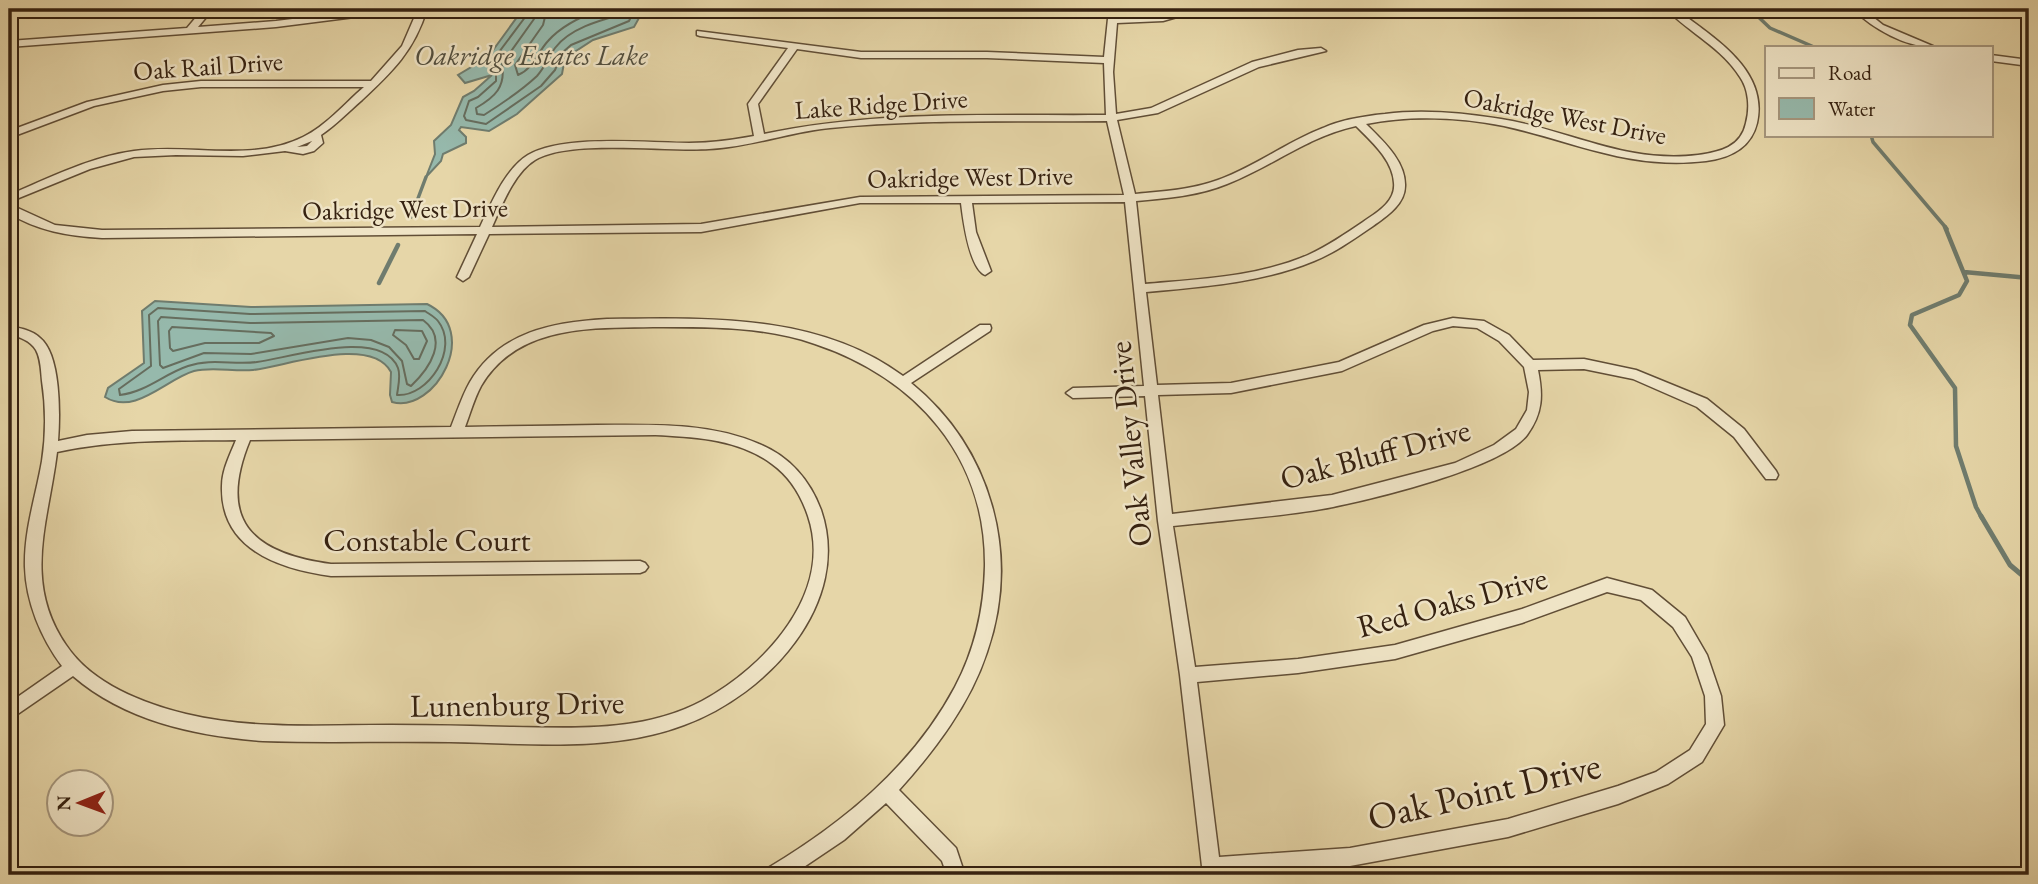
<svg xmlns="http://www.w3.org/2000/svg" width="2038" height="884" viewBox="0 0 2038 884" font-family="'EB Garamond',serif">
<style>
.water{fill:#96b9ac;stroke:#6f7c6e;stroke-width:2}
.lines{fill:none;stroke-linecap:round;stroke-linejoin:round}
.shore{stroke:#666d5e;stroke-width:2}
.stream-far2{stroke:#6f7c6e;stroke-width:3.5}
.stream-far1{stroke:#6f7c6e;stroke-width:4.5}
.stream{stroke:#6f7c6e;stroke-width:5}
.minor-casing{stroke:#614e36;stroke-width:3}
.minor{fill:#efe4c6;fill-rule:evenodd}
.labels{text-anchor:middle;stroke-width:5;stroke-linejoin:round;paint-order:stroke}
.far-street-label{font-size:26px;fill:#352110;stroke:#efe4c6}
.far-water-label{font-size:28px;font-style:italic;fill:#524f3f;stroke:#efe4c6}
.street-label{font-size:32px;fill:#352110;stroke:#efe4c6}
.near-street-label{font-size:38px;fill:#352110;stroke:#efe4c6}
</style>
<rect width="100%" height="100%" fill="#e6d6a8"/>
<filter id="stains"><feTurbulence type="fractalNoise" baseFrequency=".00286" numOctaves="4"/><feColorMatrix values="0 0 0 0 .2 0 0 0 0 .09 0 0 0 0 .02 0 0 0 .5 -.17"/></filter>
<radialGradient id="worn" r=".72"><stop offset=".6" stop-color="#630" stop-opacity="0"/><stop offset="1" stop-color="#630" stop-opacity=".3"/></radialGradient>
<path class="water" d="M 523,9 L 644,9 L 634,27 L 593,40 L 573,53 L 564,63 L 562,74 L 536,97 L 517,114 L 489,131 L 461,127 L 459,130 L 466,137 L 466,143 L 443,154 L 441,161 L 426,177 L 435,154 L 434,141 L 451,125 L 463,97 L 474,91 L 492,75 L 465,83 L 458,75 L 488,57 Z
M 155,301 L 251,307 L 427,304 C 482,330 435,414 392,402 L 390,395 L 391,372 C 371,335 287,366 253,370 C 233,372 213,366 194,371 C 166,379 135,416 105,397 L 108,388 L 144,363 L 142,311 Z"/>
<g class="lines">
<path class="shore" d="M 528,9 L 526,16 L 490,64 L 496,74 L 496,81 L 478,97 L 469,101 L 464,116 L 466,120 L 486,124 L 541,86 L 555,70 L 562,53 L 571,45 L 629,21 L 635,9
M 537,9 L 534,19 L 502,64 C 506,87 495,97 476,108 L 477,114 L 484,115 C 503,103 521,91 537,76 C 545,67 548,58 555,48 C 570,28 601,20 623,14 L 626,9
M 547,9 L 543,25 L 515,65 L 518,75 C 534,68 537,53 548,41 C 562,25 582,16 602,9
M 158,308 L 250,314 L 425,311 C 429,314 435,317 438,321 C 460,349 428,397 397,395 C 398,387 401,376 398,368 C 382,327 289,358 257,362 C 234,365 211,358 188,366 C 164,374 146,392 120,395 L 119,389 L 151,366 L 149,315 Z
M 161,317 L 250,323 L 423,320 C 449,339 430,368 411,386 L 407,384 L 402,361 L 389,347 L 371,340 L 348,338 L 251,354 L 204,353 L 163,368 L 160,365 L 158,321 Z
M 172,327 L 271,333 L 274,336 L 259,343 L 205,343 L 173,351 L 170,348 L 169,331 Z
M 395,330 L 422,331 L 427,341 L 419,359 L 414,359 L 406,345 L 393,335 Z"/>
<path class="stream-far2" d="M 1750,9 L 1770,28 L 1814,47
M 1871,135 L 1873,142 L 1947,229
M 411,217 L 426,177"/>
<path class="stream-far1" d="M 1945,227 L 1967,281 L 1959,295 L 1912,315 L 1910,325 L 1955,388 L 1956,446 L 1976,507 L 1982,518
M 1964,272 L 2029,278
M 379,283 L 398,245"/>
<path class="stream" d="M 1981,516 L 2010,565 L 2029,581"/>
<defs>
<path id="minor" d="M 203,9 L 213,9 L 198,27 L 276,21 L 374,9 L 399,9 L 394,12 L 276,27 L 9,47 L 9,41 L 187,28 Z
M 418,9 L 427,9 C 414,51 393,71 362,100 C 348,112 336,125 321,135 L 323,143 L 314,151 L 303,154 L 285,151 L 243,156 L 176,155 L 134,157 L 90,169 L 9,202 L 9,195 C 49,178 90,157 134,151 C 189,143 251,163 303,137 C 326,126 344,104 364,87 L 201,87 L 163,91 L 94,106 L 9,138 L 9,131 L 87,102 L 163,85 L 201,81 L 371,81 L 402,46 ZM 312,141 L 307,146 L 297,147 Z
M 1109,9 L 1117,9 L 1117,17 L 1163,15 L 1190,9 L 1205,9 L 1163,21 L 1117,23 L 1113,72 L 1116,114 L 1151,108 L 1252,62 L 1298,50 L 1321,48 L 1326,51 L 1259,67 L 1158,113 L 1117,120 L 1135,194 C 1163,191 1191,190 1218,180 C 1254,167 1287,142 1323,128 C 1340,120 1365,116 1385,114 C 1422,109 1464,113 1501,119 C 1570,130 1625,164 1698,155 C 1720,152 1741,147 1746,123 C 1750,108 1749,90 1740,77 C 1722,48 1690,33 1666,9 L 1676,9 C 1712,37 1769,69 1757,123 C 1751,148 1730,158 1706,161 C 1628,170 1576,142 1504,126 C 1460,117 1409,115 1366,124 C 1382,140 1406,161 1405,186 C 1405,204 1387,216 1373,226 C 1354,239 1336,252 1314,261 C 1261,283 1203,287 1146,292 L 1157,385 L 1231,383 L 1339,362 L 1424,325 L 1453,318 L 1484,321 L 1509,335 L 1533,360 L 1584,359 L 1636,370 L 1707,399 L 1744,429 L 1776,471 L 1778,475 L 1776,479 L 1766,479 L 1734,437 L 1697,407 L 1633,379 L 1584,369 L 1538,370 C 1543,395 1543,413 1527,435 C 1502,468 1376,498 1333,507 C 1282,517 1225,520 1173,526 L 1195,667 L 1298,659 L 1395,645 L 1522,609 L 1607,578 L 1652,590 L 1685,617 L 1707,655 L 1721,696 L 1724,725 L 1702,762 L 1668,784 L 1618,804 L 1508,837 L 1350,866 L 1203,875 L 1180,675 L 1158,521 L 1145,396 L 1073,398 L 1066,393 L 1073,388 L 1144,386 L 1125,202 L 972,203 L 976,232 L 991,271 L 985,275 C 969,268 963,219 961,203 L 860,203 L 701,232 L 489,234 L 469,277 L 463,281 L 457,277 L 477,234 L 102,238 C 69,236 37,231 9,213 L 9,204 L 55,225 L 102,230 L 480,227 C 491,204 505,169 528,155 C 565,134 646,143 689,143 C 711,143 732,140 754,136 L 748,104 L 788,48 L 700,36 L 697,35 L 697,31 L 861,52 L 987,52 L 1104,57 ZM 797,49 L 861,58 L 987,58 L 1104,63 L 1106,115 C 992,116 876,110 764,134 L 758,104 ZM 1107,121 L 1124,195 L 860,197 L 701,224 L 492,227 C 502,205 514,173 535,160 C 569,139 666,152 709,149 C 750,147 789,132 830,128 C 921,119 1014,122 1107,121 ZM 1356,126 C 1371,141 1393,160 1394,183 C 1396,202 1376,213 1363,222 C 1345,234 1328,246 1308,255 C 1257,277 1199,279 1145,284 L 1136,201 C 1167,198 1198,196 1227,184 C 1271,167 1309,136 1356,126 ZM 1453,326 L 1477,328 L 1499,341 L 1524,367 L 1529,392 L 1527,410 L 1516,429 L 1494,445 L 1455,463 L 1332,495 L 1172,514 L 1158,395 L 1231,393 L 1342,371 L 1433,331 ZM 1607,592 L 1641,600 L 1673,627 L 1692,657 L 1705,696 L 1706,724 L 1690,750 L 1656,772 L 1618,786 L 1508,819 L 1350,848 L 1219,857 L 1197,682 L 1298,673 L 1395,659 L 1522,623 Z
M 1853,9 L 1863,9 L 1883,25 L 1935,47 C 1907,48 1873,29 1853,9 Z
M 1991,55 L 2029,60 L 2029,66 L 1991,61 Z
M 607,319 C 706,318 819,313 903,376 L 980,325 L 990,325 L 991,328 L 990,331 L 911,383 C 991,448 1021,554 987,652 C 970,704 935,750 899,790 L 956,848 L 965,875 L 947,875 L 942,861 L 886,803 L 844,840 L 792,875 L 766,875 L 768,868 C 843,823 913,766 955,687 C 975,649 984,610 985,566 C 986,456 916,378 815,344 C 764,326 706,327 653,327 C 590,328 517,325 481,386 C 474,399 470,414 465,427 C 509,426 553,426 597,425 C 651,425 708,422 759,444 C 789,456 810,480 821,510 C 853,603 767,695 684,725 C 610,753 527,743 450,742 C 387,741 325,743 263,741 C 196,736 125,721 73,676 L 9,720 L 9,703 L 62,666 C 41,638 26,602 25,567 C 24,530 36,496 42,461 C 46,435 46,407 42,381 C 41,371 41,359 36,350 C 30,340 19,337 9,334 L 9,326 C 19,328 32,330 40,338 C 61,355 60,415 58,441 L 87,435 L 132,431 L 451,427 C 457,412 462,396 470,382 C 499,332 553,322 607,319 ZM 655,435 C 695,437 739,439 772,464 C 790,477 801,495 808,516 C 834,593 765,667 702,701 C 644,732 576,728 513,727 C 472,726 431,725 391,725 C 322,725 253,730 186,714 C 142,703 92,684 66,645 C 22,581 49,520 57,452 C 116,439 176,441 236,440 C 230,455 222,470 222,486 C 220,549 279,569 331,576 L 640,573 L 645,571 L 648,567 L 645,563 L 640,561 L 331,564 C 251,553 217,520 250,440 Z"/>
</defs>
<use href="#minor" class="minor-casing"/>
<use href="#minor" class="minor"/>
</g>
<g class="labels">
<g class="far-street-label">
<text transform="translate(208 66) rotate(-4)" y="9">Oak Rail Drive</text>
<text transform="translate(881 104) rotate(-4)" y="9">Lake Ridge Drive</text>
<text transform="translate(1565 116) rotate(11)" y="9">Oakridge West Drive</text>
<text transform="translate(970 177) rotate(-1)" y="9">Oakridge West Drive</text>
<text transform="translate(405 209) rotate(-1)" y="9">Oakridge West Drive</text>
</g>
<g class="far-water-label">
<text x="531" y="65">Oakridge Estates Lake</text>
</g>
<g class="street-label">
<text transform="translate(1130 444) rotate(-96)" y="11">Oak Valley Drive</text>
<text transform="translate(1375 454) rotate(-15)" y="11">Oak Bluff Drive</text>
<text x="427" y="551">Constable Court</text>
<text transform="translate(1452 602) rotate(-15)" y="11">Red Oaks Drive</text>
<text transform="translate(517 704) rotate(-1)" y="11">Lunenburg Drive</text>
</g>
<g class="near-street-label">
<text transform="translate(1484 791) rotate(-13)" y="13">Oak Point Drive</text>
</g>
</g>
<rect width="2038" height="884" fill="none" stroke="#e6d6a8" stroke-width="35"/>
<rect x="10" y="10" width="2017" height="863" fill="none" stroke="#352110" stroke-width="3.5"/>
<rect x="18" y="18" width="2003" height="849" fill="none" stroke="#352110" stroke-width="2"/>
<rect x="1765" y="46" width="228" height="91" fill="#efe4c6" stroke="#a5967d" stroke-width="2"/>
<rect x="1779" y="68" width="35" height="10" fill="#efe4c6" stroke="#a5967d" stroke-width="2"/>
<text x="1828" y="80" font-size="21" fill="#352110">Road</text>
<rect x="1779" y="98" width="35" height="21" fill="#96b9ac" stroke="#a5967d" stroke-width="2"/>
<text x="1828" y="116" font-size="21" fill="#352110">Water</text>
<g transform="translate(80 803) rotate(269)"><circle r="33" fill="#efe4c6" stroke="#a5967d" stroke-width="2"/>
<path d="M0-5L12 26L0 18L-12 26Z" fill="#8f2418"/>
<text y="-10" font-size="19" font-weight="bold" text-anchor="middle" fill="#352110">N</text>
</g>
<rect width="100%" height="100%" filter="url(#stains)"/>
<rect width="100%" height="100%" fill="url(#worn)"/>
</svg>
